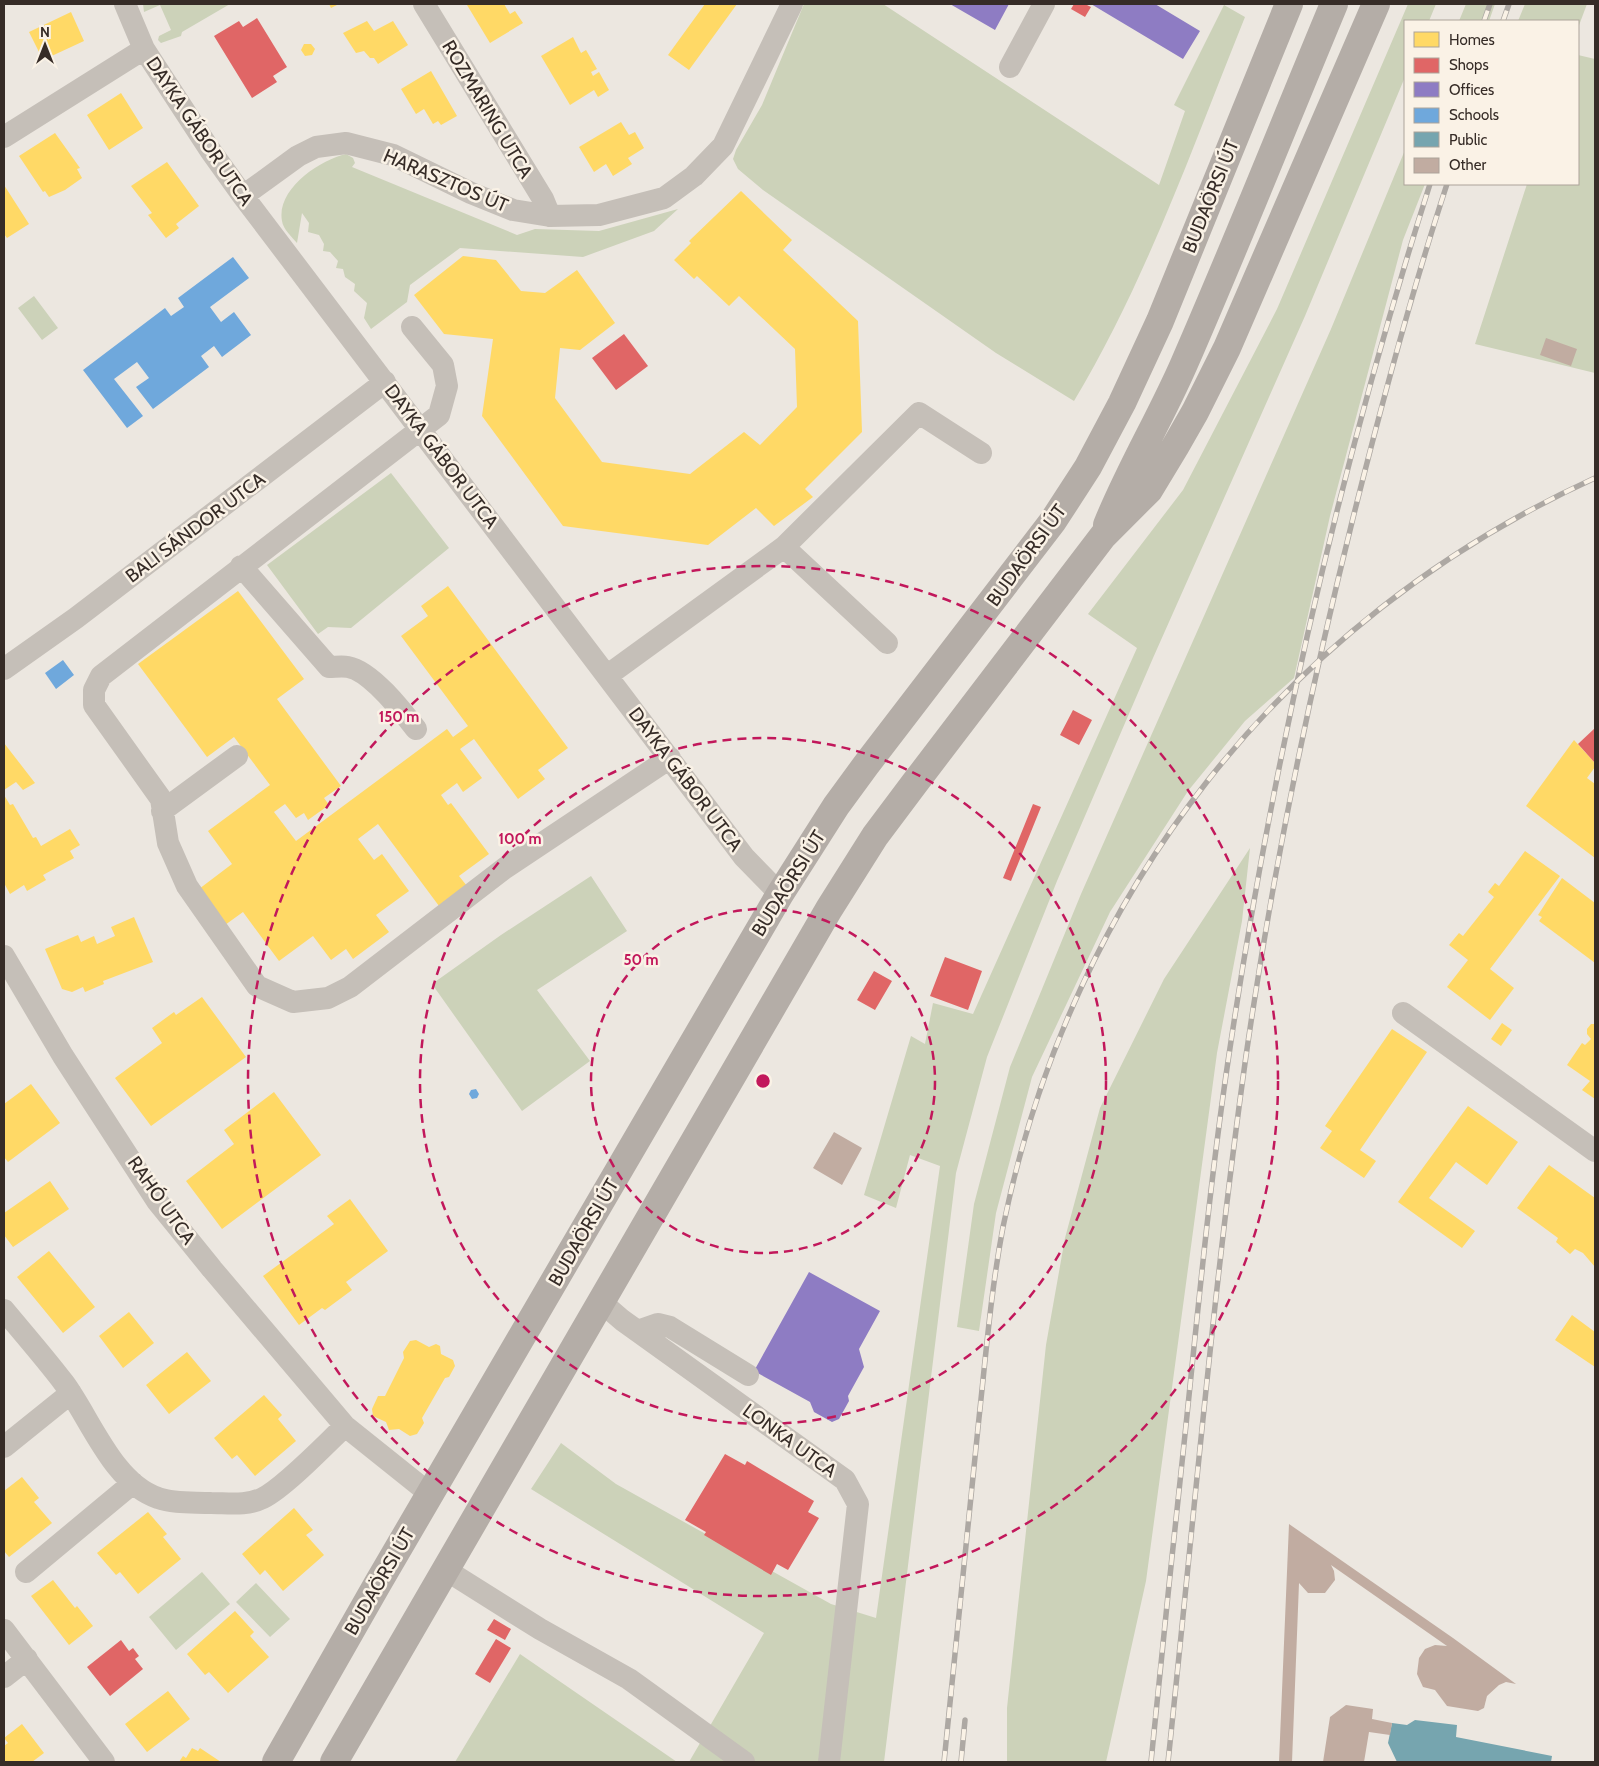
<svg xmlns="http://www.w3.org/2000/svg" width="1599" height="1766" viewBox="0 0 1599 1766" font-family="Cabin,sans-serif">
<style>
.green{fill:#ccd2b9}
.homes{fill:#ffd966}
.shops{fill:#e06666}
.offices{fill:#8e7cc3}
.schools{fill:#6fa8dc}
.public{fill:#76a5af}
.building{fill:#c1aca1}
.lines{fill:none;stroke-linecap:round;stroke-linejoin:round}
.minor{stroke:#c5bfb8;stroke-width:22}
.major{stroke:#b4ada7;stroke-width:28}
.rail-casing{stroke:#ada8a3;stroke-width:5.5}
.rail{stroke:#faf2e6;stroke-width:4;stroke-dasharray:11;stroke-linecap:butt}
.ring{fill:none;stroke:#c2185b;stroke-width:2.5;stroke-dasharray:9 6}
.labels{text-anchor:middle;stroke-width:5;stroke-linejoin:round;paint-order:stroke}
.street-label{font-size:19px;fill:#362c27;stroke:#faf2e6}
.centre{fill:#c2185b;stroke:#faf2e6;stroke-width:2.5}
.ring-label{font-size:15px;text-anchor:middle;font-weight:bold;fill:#c2185b;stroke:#faf2e6;stroke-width:5;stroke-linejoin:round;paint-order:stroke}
</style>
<rect width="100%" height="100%" fill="#ece7e0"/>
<path class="green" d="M 143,4 L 230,4 L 182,32 L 181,36 L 161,43 L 158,40 L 159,36 L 171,30 L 160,5 L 144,12 Z
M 804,4 L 883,4 L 1159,185 L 1185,111 L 1174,105 L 1224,5 L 1245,17 C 1193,146 1146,281 1074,401 L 996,353 L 763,190 L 738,169 L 733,159 L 736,150 L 762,105 Z
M 1408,4 L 1436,4 L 1429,21 L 1405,21 L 1405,77 L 1305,316 L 1153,658 L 1057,881 L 987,1057 L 956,1173 L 884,1762 L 689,1762 L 764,1633 L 531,1489 L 561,1443 L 616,1484 L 831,1604 L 876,1618 L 940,1166 L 910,1155 L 896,1208 L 864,1195 L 911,1036 L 925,1044 L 933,1003 L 973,1014 L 1137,648 L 1088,614 L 1183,490 L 1277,309 Z
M 1466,4 L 1495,4 L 1489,21 L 1459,21 Z
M 1525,4 L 1587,4 L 1578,28 L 1578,21 L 1518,21 Z
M 1578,55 L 1595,59 L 1595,373 L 1475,344 L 1527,184 L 1578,184 Z
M 1405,150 L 1405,184 L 1425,184 L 1403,240 L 1330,516 L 1294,678 L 1245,721 L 1188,791 L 1110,912 L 1032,1077 L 996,1213 L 979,1331 L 957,1327 L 974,1204 L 1010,1067 L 1081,894 L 1331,329 Z
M 346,154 L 353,158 L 355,163 L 352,167 L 517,235 L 535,229 L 599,231 L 678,209 L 654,231 L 583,257 L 460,248 L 410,285 L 407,302 L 371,329 L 364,318 L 367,303 L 354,291 L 355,284 L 345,277 L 343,269 L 336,268 L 338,261 L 330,252 L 323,251 L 324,244 L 319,235 L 308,232 L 309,223 L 302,213 L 297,243 C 292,237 283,229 282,221 C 276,189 320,160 346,154 Z
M 34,296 L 58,328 L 42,340 L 18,308 Z
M 391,473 L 449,548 L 351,628 L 328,627 L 318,634 L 267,565 Z
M 1250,848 L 1242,921 L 1217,1053 L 1146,1581 L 1106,1762 L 1007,1762 L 1007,1708 L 1046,1345 L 1065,1238 L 1100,1108 L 1164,979 Z
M 591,876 L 627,931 L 537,990 L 590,1061 L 522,1111 L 432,984 L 501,935 Z
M 202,1572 L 230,1604 L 176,1650 L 149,1617 Z
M 256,1583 L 290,1619 L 270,1637 L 236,1602 Z
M 520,1654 L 677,1762 L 455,1762 Z"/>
<path class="homes" d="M 329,4 L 339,4 L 331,8 Z
M 469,4 L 504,4 L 510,14 L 515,11 L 523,23 L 490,43 L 467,5 Z
M 705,4 L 737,4 L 689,70 L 668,55 Z
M 71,12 L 84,41 L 43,60 L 29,32 Z
M 367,21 L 374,31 L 393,21 L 408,45 L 378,64 L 374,58 L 370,58 L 364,51 L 356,53 L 343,33 Z
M 573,37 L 581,53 L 586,50 L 597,69 L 591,72 L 593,76 L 599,72 L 609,90 L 598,97 L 594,90 L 570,105 L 541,56 Z
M 304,44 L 311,44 L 315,49 L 312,55 L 305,56 L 301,50 Z
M 431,71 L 457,116 L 441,125 L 438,121 L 433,124 L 424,109 L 416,114 L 401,89 Z
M 121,93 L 143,128 L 109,150 L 87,115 Z
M 621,122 L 629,135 L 635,132 L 644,148 L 628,158 L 632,164 L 613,176 L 606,164 L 594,172 L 579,147 Z
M 55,133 L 80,168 L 77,169 L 82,178 L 65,190 L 49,197 L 45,191 L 43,192 L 19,156 Z
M 167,162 L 199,206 L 176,224 L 179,228 L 166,238 L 148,215 L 152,213 L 131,186 Z
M 4,185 L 29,224 L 7,238 L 4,234 Z
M 741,191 L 792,240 L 783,250 L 858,321 L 862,432 L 805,489 L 813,497 L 774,526 L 756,508 L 708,545 L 563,526 L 482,416 L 493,339 L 444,334 L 414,295 L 463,256 L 496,260 L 521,291 L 545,293 L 577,270 L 615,323 L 580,350 L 560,348 L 555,398 L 602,462 L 690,474 L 744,432 L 760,445 L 797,407 L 795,349 L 739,296 L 729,306 L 697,276 L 694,279 L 674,260 L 691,243 L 689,241 Z
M 448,586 L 568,748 L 538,770 L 545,779 L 518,799 L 474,739 L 460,749 L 482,778 L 463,792 L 457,783 L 441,795 L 448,805 L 451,803 L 489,854 L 459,876 L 467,886 L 439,906 L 378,824 L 358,839 L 374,860 L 382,854 L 409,891 L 376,915 L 389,932 L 353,959 L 346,949 L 331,960 L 313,936 L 279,961 L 243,912 L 225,925 L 199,889 L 232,864 L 208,831 L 270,785 L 234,737 L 207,757 L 138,664 L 238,591 L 304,679 L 277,699 L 341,786 L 324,798 L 329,805 L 308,820 L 304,813 L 296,818 L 285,804 L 274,812 L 296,841 L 447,729 L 453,737 L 468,726 L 401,636 L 428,616 L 421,606 Z
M 1574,740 L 1595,763 L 1595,767 L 1587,778 L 1595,784 L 1595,858 L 1526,806 Z
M 4,743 L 35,783 L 23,790 L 16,782 L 4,790 Z
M 4,795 L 10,805 L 13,804 L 33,838 L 36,837 L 41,846 L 70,829 L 80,845 L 70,851 L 74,858 L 43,875 L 46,880 L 27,891 L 24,885 L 10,894 L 4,883 Z
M 1525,851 L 1560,876 L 1490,969 L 1514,988 L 1490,1020 L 1447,987 L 1468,960 L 1449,945 L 1459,933 L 1463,936 L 1494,897 L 1488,892 L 1495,883 L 1499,886 Z
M 1562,878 L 1595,903 L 1595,963 L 1539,921 L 1542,917 L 1538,915 Z
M 134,917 L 153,962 L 103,981 L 104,984 L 85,992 L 83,987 L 72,992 L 62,989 L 45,949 L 78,935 L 81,942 L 94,936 L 97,944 L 115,936 L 111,927 Z
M 202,997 L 246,1057 L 151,1126 L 115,1078 L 162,1043 L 152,1028 L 174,1012 L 176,1015 Z
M 1502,1023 L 1512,1030 L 1501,1046 L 1491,1039 Z
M 1591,1024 L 1595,1024 L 1595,1099 L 1582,1090 L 1590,1081 L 1567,1065 L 1582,1043 L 1585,1045 L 1591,1039 L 1587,1034 L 1587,1029 Z
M 1392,1029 L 1427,1052 L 1360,1150 L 1376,1161 L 1364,1178 L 1320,1148 L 1332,1131 L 1325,1126 Z
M 31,1084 L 60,1123 L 8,1162 L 4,1157 L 4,1104 Z
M 274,1092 L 321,1155 L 222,1229 L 186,1181 L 234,1144 L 224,1130 Z
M 1468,1106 L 1518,1142 L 1487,1185 L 1456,1162 L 1429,1198 L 1475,1231 L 1462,1248 L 1398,1202 Z
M 1549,1165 L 1595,1198 L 1595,1267 L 1583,1253 L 1575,1249 L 1570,1254 L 1556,1242 L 1558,1238 L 1517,1208 Z
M 50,1181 L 69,1209 L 13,1247 L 4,1235 L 4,1213 Z
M 350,1199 L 388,1251 L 346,1282 L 352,1290 L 325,1310 L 322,1308 L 299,1325 L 263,1276 L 334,1224 L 327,1216 Z
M 49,1251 L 95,1307 L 63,1333 L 17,1277 Z
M 129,1312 L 154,1343 L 123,1368 L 99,1336 Z
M 1572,1315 L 1595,1332 L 1595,1367 L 1555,1340 Z
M 416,1340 L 429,1347 L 436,1344 L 440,1346 L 441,1354 L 453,1360 L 455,1366 L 449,1377 L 445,1378 L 422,1418 L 424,1423 L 417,1434 L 410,1436 L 399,1429 L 389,1430 L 386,1422 L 373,1416 L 372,1409 L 378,1396 L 385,1396 L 404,1358 L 403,1352 L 410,1341 Z
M 187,1352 L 211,1381 L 169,1414 L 146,1385 Z
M 264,1395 L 282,1415 L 278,1419 L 296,1441 L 255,1476 L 237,1455 L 232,1459 L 214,1438 Z
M 22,1477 L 39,1498 L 34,1502 L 52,1523 L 9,1557 L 4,1551 L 4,1491 Z
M 294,1508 L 313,1530 L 306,1535 L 324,1555 L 283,1591 L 265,1570 L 260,1575 L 242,1554 Z
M 148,1512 L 167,1534 L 163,1537 L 181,1559 L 138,1594 L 120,1572 L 116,1575 L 97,1553 Z
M 53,1580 L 75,1608 L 77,1606 L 93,1626 L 69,1645 L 31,1596 Z
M 235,1611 L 254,1632 L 250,1636 L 269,1657 L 228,1693 L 209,1672 L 205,1675 L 187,1654 Z
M 168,1691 L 190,1719 L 147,1752 L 125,1724 Z
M 22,1724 L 44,1753 L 32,1762 L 4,1762 L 4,1746 L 8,1743 L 4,1738 Z
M 192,1748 L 198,1751 L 200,1748 L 221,1762 L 179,1762 L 183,1756 L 186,1758 Z"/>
<path class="shops" d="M 1074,4 L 1085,4 L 1091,7 L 1085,17 L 1071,9 Z
M 257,18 L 287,67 L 273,76 L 277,82 L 252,98 L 214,36 L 239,21 L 243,27 Z
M 624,334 L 648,366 L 616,390 L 592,358 Z
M 1073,710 L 1092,720 L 1079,745 L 1060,735 Z
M 1595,728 L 1595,763 L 1578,744 Z
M 1033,804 L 1041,807 L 1011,881 L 1003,878 Z
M 945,957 L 982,971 L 968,1010 L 930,996 Z
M 874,971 L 892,981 L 875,1010 L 857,1000 Z
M 725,1454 L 745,1465 L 747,1461 L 814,1501 L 808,1512 L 819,1518 L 788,1570 L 777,1564 L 771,1575 L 704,1535 L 706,1532 L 685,1520 Z
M 494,1619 L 511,1629 L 505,1640 L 487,1630 Z
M 496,1639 L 511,1648 L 490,1683 L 475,1674 Z
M 121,1640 L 129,1651 L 133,1648 L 139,1656 L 135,1659 L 143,1669 L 110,1696 L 87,1667 Z"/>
<path class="offices" d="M 950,4 L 1009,4 L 995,30 Z
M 1091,4 L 1155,4 L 1200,31 L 1183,59 Z
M 809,1272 L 880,1311 L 859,1349 L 864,1367 L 848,1396 L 849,1401 L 839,1419 L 832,1422 L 814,1412 L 810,1402 L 754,1371 Z"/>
<path class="schools" d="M 233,257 L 249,278 L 210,307 L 221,322 L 234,312 L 251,335 L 222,357 L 214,346 L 201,356 L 209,367 L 153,409 L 136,387 L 149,378 L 137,362 L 114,379 L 143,416 L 127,428 L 83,370 L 165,308 L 171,316 L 184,307 L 178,298 Z
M 63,660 L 74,675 L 56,689 L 45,673 Z
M 476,1089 L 479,1094 L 477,1098 L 472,1099 L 469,1094 L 471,1090 Z"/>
<path class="public" d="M 1415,1720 L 1457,1725 L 1456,1737 L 1552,1756 L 1551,1762 L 1397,1762 L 1388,1743 L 1392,1723 L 1407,1725 Z"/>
<path class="building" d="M 1546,338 L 1577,349 L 1571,366 L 1540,355 Z
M 834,1132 L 862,1148 L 842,1185 L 813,1168 Z
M 1289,1524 L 1453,1638 L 1516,1684 L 1506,1682 L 1499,1685 L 1487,1696 L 1484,1708 L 1478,1711 L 1447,1706 L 1435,1690 L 1423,1687 L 1417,1674 L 1419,1658 L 1425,1649 L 1435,1645 L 1447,1646 L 1331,1565 L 1334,1571 L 1335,1580 L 1325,1593 L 1308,1593 L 1299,1583 L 1292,1762 L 1279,1762 Z
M 1346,1705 L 1373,1709 L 1372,1719 L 1392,1723 L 1390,1735 L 1369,1732 L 1364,1762 L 1323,1762 L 1330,1717 Z"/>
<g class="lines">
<path class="minor" d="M 125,4 L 144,49 L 210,150 L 243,196 L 744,857 L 780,894
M 424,4 L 543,199 L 550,216
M 1010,67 L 1044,4
M 4,137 L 144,49
M 243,196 L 298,156 L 316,147 L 346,143 L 393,155 L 471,193 L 513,210 L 550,216 L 599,215 L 664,198 L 694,176 L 723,146 L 792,4
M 412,327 L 443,365 L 447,386 L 439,415 L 101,676 L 94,690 L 94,705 L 161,799 L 168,843 L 187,886 L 257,986 L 293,1002 L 328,998 L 350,987 L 505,868 L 670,758
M 784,547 L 887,643
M 241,566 L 329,667 C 335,667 342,666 348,667 C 371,671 402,711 416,729
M 4,669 L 76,618 L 385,382
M 608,675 L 784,547 L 919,413 L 981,453
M 162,811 L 237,756
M 4,956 L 63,1056 L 157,1201 L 212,1269 L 345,1426 L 430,1494
M 1403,1013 L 1595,1151
M 600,1301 L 622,1320 L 845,1480 L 858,1504 L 829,1762
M 4,1310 C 24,1334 45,1358 64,1383 C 90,1418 113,1483 158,1498 C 174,1504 194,1502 211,1503 C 228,1503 247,1506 263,1498 C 285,1487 326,1444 345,1426
M 638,1331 L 658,1324 L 670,1327 L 748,1375
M 4,1447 L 71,1393
M 446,1570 L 540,1629 L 629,1679 L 744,1762
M 26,1572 L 133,1483
M 4,1630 L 104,1762
M 4,1677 L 27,1659"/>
<path class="major" d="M 1107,525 C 1129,470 1160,419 1184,364 C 1236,245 1284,124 1334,4
M 276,1762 L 378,1583 L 780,894 L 836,806 L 866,765 L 1053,521 L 1088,467 L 1122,403 L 1160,321 L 1289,4
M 334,1762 L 829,909 L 875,836 L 914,784 L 1103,536 L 1149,490 L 1175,447 L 1195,412 L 1227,348 L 1376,4"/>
<defs>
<path id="rail" d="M 1484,21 L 1490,4
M 1503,21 L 1509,4
M 944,1762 C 956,1647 967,1533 979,1418 C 986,1354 991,1290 1003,1227 C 1071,893 1284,620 1595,478
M 961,1762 L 965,1720
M 1151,1762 C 1162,1650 1174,1537 1186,1425 C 1199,1299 1211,1173 1230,1048 C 1274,755 1340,466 1430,184
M 1168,1762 C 1193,1527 1213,1291 1246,1056 C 1272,875 1309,695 1353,518 C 1381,406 1411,294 1447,184"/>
</defs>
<use href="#rail" class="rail-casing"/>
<use href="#rail" class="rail"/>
</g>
<g class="ring">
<circle cx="763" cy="1081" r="172"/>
<circle cx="763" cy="1081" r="343"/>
<circle cx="763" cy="1081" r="515"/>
</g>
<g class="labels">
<g class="street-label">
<text transform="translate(488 109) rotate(59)" y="7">ROZMARING UTCA</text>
<text transform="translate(200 131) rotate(56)" y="7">DAYKA GÁBOR UTCA</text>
<text transform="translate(446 180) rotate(23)" y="7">HARASZTOS ÚT</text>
<text transform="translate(1210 196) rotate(-68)" y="7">BUDAÖRSI ÚT</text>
<text transform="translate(442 456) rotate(53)" y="7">DAYKA GÁBOR UTCA</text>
<text transform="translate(195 527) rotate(-37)" y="7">BALI SÁNDOR UTCA</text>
<text transform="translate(1026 555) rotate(-54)" y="7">BUDAÖRSI ÚT</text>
<text transform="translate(686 779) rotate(53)" y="7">DAYKA GÁBOR UTCA</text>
<text transform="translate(788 883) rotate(-58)" y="7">BUDAÖRSI ÚT</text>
<text transform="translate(162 1200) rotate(55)" y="7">RAHÓ UTCA</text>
<text transform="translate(583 1232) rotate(-60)" y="7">BUDAÖRSI ÚT</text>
<text transform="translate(790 1440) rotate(36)" y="7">LONKA UTCA</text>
<text transform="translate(379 1581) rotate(-60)" y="7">BUDAÖRSI ÚT</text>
</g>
</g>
<circle cx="763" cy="1081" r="8" class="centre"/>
<g class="ring-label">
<text x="399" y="722">150 m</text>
<text x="520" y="844">100 m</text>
<text x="641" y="965">50 m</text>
</g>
<rect width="1599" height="1766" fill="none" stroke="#362c27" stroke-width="10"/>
<rect x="1404" y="20" width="175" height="165" fill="#faf2e6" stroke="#aca39a"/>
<rect x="1414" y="32" width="25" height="15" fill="#ffd966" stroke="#aca39a"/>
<text x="1449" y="45" font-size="15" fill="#362c27">Homes</text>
<rect x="1414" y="58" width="25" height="15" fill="#e06666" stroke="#aca39a"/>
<text x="1449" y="70" font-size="15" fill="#362c27">Shops</text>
<rect x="1414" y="82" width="25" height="15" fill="#8e7cc3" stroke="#aca39a"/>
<text x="1449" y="95" font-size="15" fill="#362c27">Offices</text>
<rect x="1414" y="108" width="25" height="15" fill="#6fa8dc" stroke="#aca39a"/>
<text x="1449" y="120" font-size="15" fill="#362c27">Schools</text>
<rect x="1414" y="132" width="25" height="15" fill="#76a5af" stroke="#aca39a"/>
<text x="1449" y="145" font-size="15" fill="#362c27">Public</text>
<rect x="1414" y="158" width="25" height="15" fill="#c1aca1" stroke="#aca39a"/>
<text x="1449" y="170" font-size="15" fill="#362c27">Other</text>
<g transform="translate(45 45)" stroke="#faf2e6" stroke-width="4" paint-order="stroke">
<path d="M0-4L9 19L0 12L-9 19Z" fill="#362c27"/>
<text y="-8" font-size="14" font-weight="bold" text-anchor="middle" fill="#362c27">N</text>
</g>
</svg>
